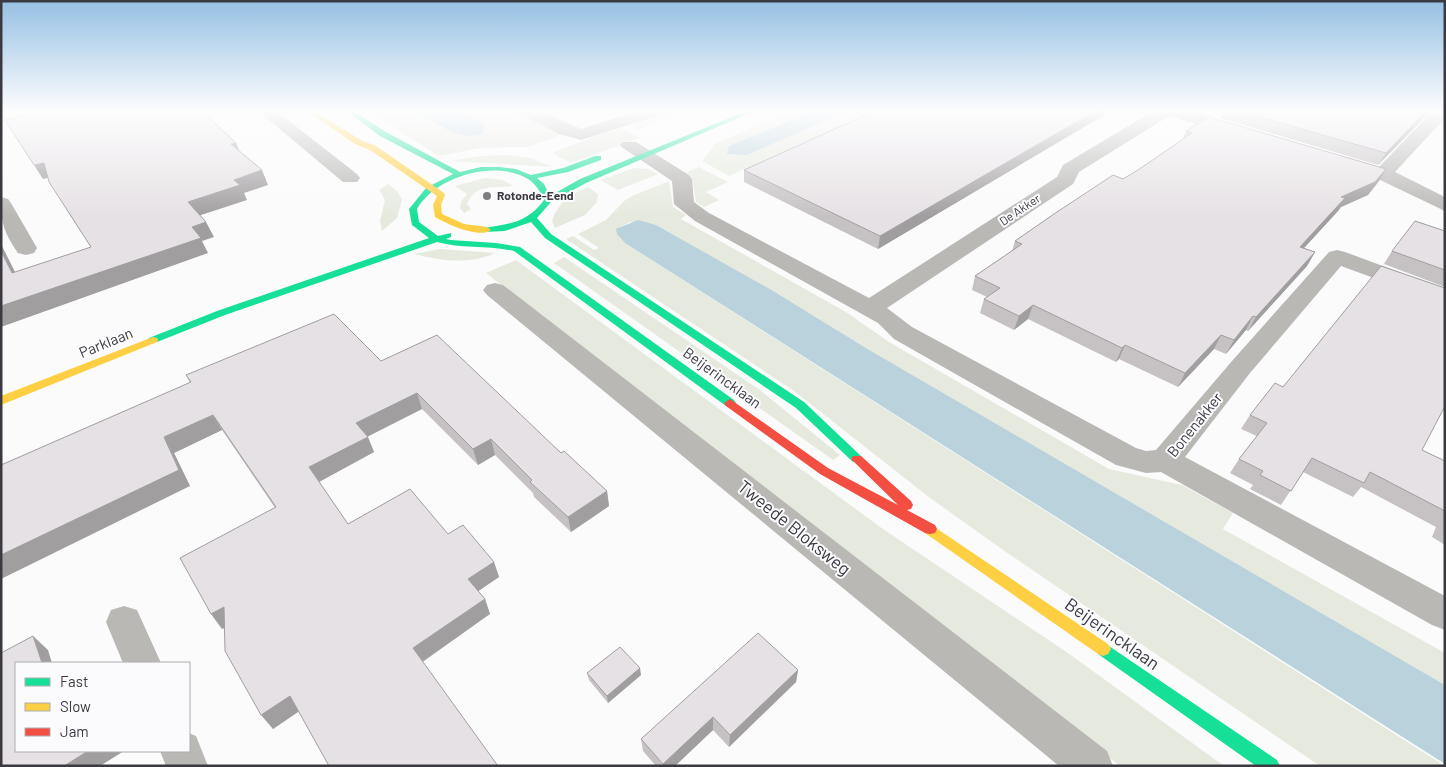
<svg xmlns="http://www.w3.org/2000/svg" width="1446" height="767" viewBox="0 0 1446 767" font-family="Barlow,sans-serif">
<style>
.green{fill:#e6eade}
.water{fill:#bad2db}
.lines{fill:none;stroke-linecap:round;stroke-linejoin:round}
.street{fill:#b9b8b5;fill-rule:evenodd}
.fast{fill:#16e098;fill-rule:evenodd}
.slow{fill:#ffcf43;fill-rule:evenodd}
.jam{fill:#f24e42;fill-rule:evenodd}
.wall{fill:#c6c2c4}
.shaded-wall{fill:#a19ea0}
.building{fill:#e6e1e4;stroke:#a19ea0}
.poi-dot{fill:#7e7e82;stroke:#fbfafd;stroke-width:2}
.labels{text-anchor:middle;stroke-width:4;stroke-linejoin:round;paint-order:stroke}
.far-poi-label{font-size:12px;font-weight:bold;fill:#3b3a40;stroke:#fbfafd;text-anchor:start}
.far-street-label{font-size:12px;fill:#3b3a40;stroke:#fbfafd}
.street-label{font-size:15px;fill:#3b3a40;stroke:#fbfafd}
.near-street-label{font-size:18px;fill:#3b3a40;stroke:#fbfafd}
</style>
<rect width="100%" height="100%" fill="#fbfbfc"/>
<path class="green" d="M 369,110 C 381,110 406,106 416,110 C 440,118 454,144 483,134 L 484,123 L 461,110 L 514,110 L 561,135 L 527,147 L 481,148 L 438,156 Z
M 792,110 L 815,110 L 729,146 L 747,155 L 850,110 L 876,110 L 729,176 L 702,161 L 715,144 Z
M 662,111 L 673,116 L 639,129 L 628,124 Z
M 619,127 L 640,138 L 571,163 L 552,153 Z
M 507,155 L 531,158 L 552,167 L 450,161 L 481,156 Z
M 699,167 L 728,182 L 706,192 L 719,200 L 704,207 L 696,202 L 692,178 L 687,172 Z
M 634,168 L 648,169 L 658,174 L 618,190 L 601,180 Z
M 485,178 L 503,180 L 513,186 C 494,189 476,182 467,204 L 471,209 L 464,213 L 460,208 L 461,202 L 467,194 L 455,186 Z
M 669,181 L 673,207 L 686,215 L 681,219 L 846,312 L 889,342 L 1109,469 L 1182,485 L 1233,513 L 1223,529 L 1445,653 L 1445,685 L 866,348 L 770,289 L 656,225 L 630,222 L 617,229 L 625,243 L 1445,766 L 1320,766 L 1006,552 L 930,498 L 794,391 L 566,239 L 573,236 L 594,250 L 599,248 L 578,234 L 606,220 L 624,201 L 632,196 Z
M 388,184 L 398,192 L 402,200 L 397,218 L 382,231 L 380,221 L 385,200 L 379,190 Z
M 588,187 L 598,194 L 597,202 L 585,215 L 555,228 L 552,221 L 555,213 L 566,197 Z
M 440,249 L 496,253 C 467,265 443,261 414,254 Z
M 564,257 L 760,390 L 840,455 L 833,460 L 554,263 Z
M 516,260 L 883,529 L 1068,653 L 1224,766 L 1120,766 L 486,273 Z"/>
<path class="water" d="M 415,110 L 461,110 L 484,123 L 483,134 C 457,142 436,122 415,110 Z
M 815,110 L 850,110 L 747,155 L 727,154 L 729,146 Z
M 638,220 L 656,225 L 770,289 L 866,348 L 1445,685 L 1445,764 L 625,243 L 617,234 L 616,229 Z"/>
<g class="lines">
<path class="street" d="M 257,110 L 275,110 L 357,174 L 360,178 L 357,182 L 343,182 Z
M 517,110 L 539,110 L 581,129 L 640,110 L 665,110 L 662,114 L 581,140 L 559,134 L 520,114 Z
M 1155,110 L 1185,110 L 1245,127 L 1248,131 L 1245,135 L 1239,136 L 1169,116 L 1079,172 L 1073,184 L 887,308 L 912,327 L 1136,448 L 1146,451 L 1156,450 L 1232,361 L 1329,252 L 1337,250 L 1345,252 L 1445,289 L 1445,304 L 1341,266 L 1250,373 L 1185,457 L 1445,596 L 1445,630 L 1432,625 L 1161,472 L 1146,473 L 1116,465 L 894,339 L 878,323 L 695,221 L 674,204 L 672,181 L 620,146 L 622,142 L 636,142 L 689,175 L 692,179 L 694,202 L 709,213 L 869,298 L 1057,177 L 1063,165 Z
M 1435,114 L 1441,115 L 1444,119 L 1395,172 L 1445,197 L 1445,211 L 1376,178 L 1340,167 L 1337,163 L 1340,159 L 1347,157 L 1379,167 L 1429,115 Z
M 1,197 L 8,199 L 11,203 L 37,248 L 34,253 L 26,255 L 18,253 C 3,231 1,222 1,197 Z
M 495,283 L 503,285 L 1107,751 L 1113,766 L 1059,766 L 487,295 L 483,290 L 487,285 Z
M 124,606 L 137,610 L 161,663 L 123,663 L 106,622 L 111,610 Z
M 189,733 L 196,736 L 208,766 L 166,766 L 160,751 L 189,751 Z"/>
<path class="fast" d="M 345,110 L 352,110 L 386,132 L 460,172 L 481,167 L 499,167 L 516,169 L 531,175 L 563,168 L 595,156 L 601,156 L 601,160 L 568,172 L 537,178 L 544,184 L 550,196 L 580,179 L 749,110 L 757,110 L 586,183 L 551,202 L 537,218 L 551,234 L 804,402 L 861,456 L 863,459 L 861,462 L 853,462 L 796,408 L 545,238 L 531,222 L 505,231 L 484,232 L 484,228 C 510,223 526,224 544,200 C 540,191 536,184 528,179 C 495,159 435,177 417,209 L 419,222 L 438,236 L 451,233 L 451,237 L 446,239 L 451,240 L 496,243 L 520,247 L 734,400 L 736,403 L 734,406 L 726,406 L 514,251 C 488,245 462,249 437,242 L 225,315 L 157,342 L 149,342 L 148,340 L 149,338 L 217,311 L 429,238 L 412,225 L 409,209 L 426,188 L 453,174 L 380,136 Z
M 1103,642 L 1277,760 L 1280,766 L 1256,766 L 1098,654 L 1095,649 L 1098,644 Z"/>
<path class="slow" d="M 305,110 L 312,110 L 361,140 L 376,146 L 444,193 L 445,195 L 441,205 L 442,214 L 464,224 L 487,227 L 491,230 C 479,239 447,224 435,217 L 433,205 L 437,196 L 370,150 L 355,144 Z
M 153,337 L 157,338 L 158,340 L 157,342 L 1,405 L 1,396 Z
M 930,524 L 1108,644 L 1111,649 L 1108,654 L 1103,656 L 1098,654 L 925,533 L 923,529 L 925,525 Z"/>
<path class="jam" d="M 730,399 L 828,468 L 898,505 L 851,459 L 853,456 L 861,456 L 911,501 L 913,505 L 911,509 L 907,510 L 935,525 L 937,529 L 935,533 L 930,534 L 925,533 L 820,474 L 726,406 L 724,403 Z"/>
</g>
<path class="wall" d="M 1224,110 L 1439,110 L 1436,113 L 1428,114 L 1378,165 L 1220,118 Z
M 1186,131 L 1386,169 L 1379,181 L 1368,195 L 1341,207 L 1338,211 L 1304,248 L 1315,252 L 1307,266 L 1248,331 L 1246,330 L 1226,354 L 1214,349 L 1178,387 L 1119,359 L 1116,362 L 1028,319 L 1014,330 L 980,313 L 984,299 L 987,297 L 972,290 L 975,276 L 1012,251 L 1015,241 L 1138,170 L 1183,139 Z
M 1066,137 L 878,249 L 744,182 L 744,170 Z
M 1445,231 L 1445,287 L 1384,264 L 1392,251 Z
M 381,361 L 561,453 L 607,491 L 609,506 L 571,532 L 534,497 L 533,493 L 495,455 L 478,465 L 422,409 L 367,436 L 374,452 L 319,482 L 348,524 L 448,534 L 494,562 L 499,577 L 478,591 L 485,599 L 490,614 L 299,711 L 273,729 L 225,628 L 222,629 L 275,508 L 222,430 L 174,453 L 190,486 L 121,413 L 190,383 L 186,375 Z
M 1250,415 L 1422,450 L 1445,461 L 1445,545 L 1432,537 L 1436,527 L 1361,487 L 1353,497 L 1303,472 L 1281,505 L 1250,489 L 1253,485 L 1230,473 L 1239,459 L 1257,436 L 1241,429 Z
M 798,670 L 796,682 L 729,747 L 713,730 L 675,766 L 656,766 L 643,751 L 641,739 Z
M 587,673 L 641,675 L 608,703 L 589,680 Z"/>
<path class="shaded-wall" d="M 1097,110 L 1113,110 L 878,249 L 880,236 Z
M 1427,110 L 1430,110 L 1428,114 L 1378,165 L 1386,153 Z
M 236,143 L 242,157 L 231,144 Z
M 44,163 L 52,177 L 43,179 L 34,165 Z
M 1386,169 L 1379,181 L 1368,195 L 1341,207 L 1338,211 L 1293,260 L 1300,247 L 1341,197 Z
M 262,170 L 268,185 L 244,193 L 247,200 L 195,217 L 188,202 L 234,180 Z
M 206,222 L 214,237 L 202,241 L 208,253 L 1,327 L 1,306 L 192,227 Z
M 1,244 L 23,288 L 12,273 L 1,251 Z
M 1315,252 L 1307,266 L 1248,331 L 1256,317 Z
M 1033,305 L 1028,319 L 1014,330 L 1019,316 Z
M 1253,316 L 1246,330 L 1226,354 L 1234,340 Z
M 1221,335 L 1214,349 L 1178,387 L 1185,373 Z
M 1125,345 L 1119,359 L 1116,362 L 1122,348 Z
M 417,393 L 422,409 L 363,439 L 356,423 Z
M 213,415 L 222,430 L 174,453 L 190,486 L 1,579 L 1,555 L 164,437 Z
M 368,437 L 374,452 L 317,483 L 309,467 Z
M 491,439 L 495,455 L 478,465 L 473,449 Z
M 607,491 L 609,506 L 571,532 L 568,517 Z
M 494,562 L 499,577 L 474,594 L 468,579 Z
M 485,599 L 490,614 L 421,663 L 413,648 Z
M 224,607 L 235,622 L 222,629 L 211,614 Z
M 33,636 L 48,650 L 52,663 L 42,663 Z
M 640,668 L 641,675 L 608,703 L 607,696 Z
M 798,670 L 796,682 L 729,747 L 730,735 Z
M 290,696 L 301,710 L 273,729 L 261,715 Z
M 713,717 L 713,730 L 675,766 L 663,766 L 663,764 Z
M 88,751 L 124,751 L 100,766 L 64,766 Z"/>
<path class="building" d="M 45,110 L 201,110 L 236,143 L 231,144 L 262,170 L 234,180 L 240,185 L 188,202 L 206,222 L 192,227 L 201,238 L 1,306 L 1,251 L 12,273 L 91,247 L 49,182 L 44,163 L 34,165 L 5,120 Z
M 877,110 L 1097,110 L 880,236 L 744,170 Z
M 1235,110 L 1427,110 L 1386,153 Z
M 1209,117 L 1386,169 L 1375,182 L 1341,197 L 1345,198 L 1300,247 L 1315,252 L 1256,317 L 1253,316 L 1234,340 L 1221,335 L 1185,373 L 1125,345 L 1122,348 L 1033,305 L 1019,316 L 984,299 L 1000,288 L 975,276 L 1022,244 L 1015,241 L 1054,214 L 1113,175 L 1123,179 L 1138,170 L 1192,133 L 1186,131 Z
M 1415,221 L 1445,231 L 1445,270 L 1392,251 Z
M 1381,266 L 1445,288 L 1445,406 L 1422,450 L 1445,461 L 1445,511 L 1370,472 L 1364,483 L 1312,458 L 1291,491 L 1260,475 L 1263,471 L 1239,459 L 1267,423 L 1250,415 L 1275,383 L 1283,387 Z
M 334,314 L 381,361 L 437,335 L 561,453 L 564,451 L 607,491 L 568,517 L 530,482 L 532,480 L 491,439 L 473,449 L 417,393 L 356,423 L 368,437 L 309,467 L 348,524 L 410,489 L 448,534 L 463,525 L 494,562 L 468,579 L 485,599 L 413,648 L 498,766 L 329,766 L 290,696 L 261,715 L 225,651 L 224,607 L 211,614 L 180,558 L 276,507 L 213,415 L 164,437 L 179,470 L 1,555 L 1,465 L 191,382 L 186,375 Z
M 758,633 L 798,670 L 730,735 L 713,717 L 663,764 L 641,739 Z
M 33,636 L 42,663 L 16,663 L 16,751 L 88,751 L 64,766 L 1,766 L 1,653 Z
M 620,647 L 640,668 L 607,696 L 587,673 Z"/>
<linearGradient id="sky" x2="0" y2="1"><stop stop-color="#95c0e3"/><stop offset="0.51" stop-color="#fdfdfe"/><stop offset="1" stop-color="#fdfdfe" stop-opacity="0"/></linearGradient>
<rect width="1446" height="217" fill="url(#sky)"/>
<circle class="poi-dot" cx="487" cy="196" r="5"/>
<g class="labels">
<g class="far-poi-label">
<text x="497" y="200">Rotonde-Eend</text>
</g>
<g class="far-street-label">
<text transform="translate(1020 210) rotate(-34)" y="4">De Akker</text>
</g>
<g class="street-label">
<text transform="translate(106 343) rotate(-22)" y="5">Parklaan</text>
<text transform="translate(722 378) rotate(36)" y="5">Beijerincklaan</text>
<text transform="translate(1195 425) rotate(-51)" y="5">Bonenakker</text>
</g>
<g class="near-street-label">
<text transform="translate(794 528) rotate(39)" y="6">Tweede Bloksweg</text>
<text transform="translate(1112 634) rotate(35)" y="6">Beijerincklaan</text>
</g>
</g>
<rect width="1446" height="767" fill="none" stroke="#3b3a40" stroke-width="5"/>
<rect x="15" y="662" width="175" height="90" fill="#fbfafd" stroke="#aeadb1"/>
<rect x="25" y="678" width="25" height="8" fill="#16e098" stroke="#aeadb1"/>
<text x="60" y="687" font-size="15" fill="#3b3a40">Fast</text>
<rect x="25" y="703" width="25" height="8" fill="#ffcf43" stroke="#aeadb1"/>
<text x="60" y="712" font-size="15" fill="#3b3a40">Slow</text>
<rect x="25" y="728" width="25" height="8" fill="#f24e42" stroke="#aeadb1"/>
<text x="60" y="737" font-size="15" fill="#3b3a40">Jam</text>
</svg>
